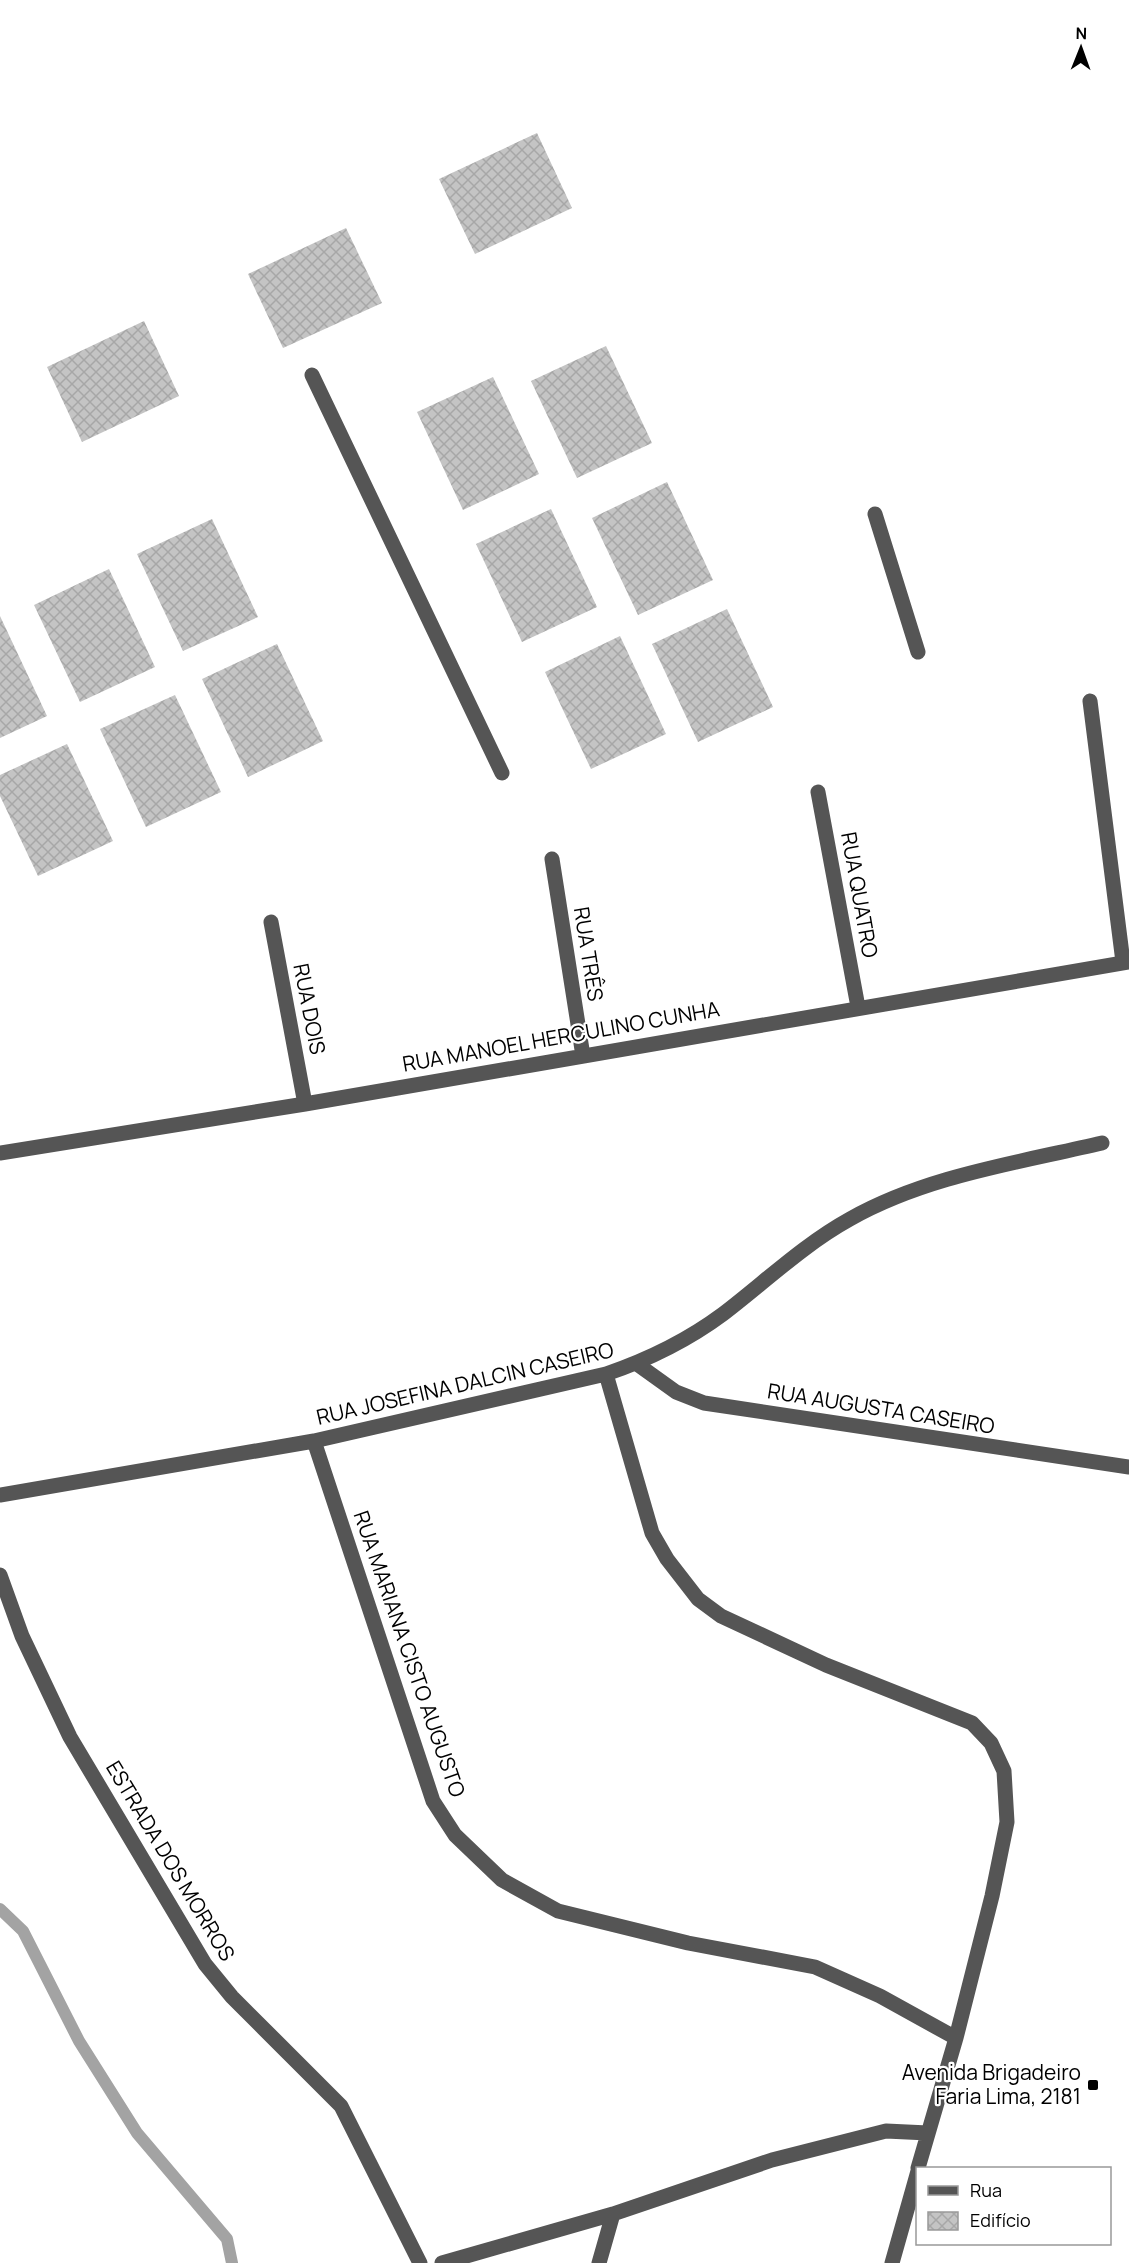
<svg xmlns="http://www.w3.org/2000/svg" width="1129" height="2263" viewBox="0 0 1129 2263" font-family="Manrope,sans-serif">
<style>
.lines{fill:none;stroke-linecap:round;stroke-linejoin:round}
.stream{stroke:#a3a3a3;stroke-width:12}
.building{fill:url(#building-cross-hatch)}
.minor{stroke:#555;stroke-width:15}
.poi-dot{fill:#000;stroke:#fff;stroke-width:2}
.labels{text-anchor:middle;stroke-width:4.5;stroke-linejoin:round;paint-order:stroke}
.street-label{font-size:21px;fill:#000;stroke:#fff}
.poi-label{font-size:21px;fill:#000;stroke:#fff;text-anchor:end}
</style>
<defs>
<pattern id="building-cross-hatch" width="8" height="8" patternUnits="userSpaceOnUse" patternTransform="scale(1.5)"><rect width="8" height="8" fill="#c4c4c4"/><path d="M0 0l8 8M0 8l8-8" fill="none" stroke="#a7a7a7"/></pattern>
</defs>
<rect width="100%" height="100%" fill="#fff"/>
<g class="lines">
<path class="stream" d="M 0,1909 L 23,1931 L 79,2041 L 137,2133 L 227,2239 L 232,2263"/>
</g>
<path class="building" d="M 537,133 L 572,208 L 475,254 L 439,179 Z
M 346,228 L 382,303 L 283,348 L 248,274 Z
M 144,321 L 179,396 L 82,442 L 47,367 Z
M 606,346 L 652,443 L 577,478 L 531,381 Z
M 493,377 L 539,474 L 463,510 L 417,412 Z
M 667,482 L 713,580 L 638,615 L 592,518 Z
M 551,509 L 597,607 L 522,642 L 476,544 Z
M 212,519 L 258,617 L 183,651 L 137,554 Z
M 109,569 L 155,667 L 80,702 L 34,605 Z
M 727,609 L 773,707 L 698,742 L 652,644 Z
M 0,616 L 47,716 L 0,738 Z
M 620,636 L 666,734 L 591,769 L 545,672 Z
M 277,644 L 323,741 L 248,777 L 202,679 Z
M 175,695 L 221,792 L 146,827 L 100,729 Z
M 67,744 L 113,841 L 38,876 L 0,796 L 0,775 Z"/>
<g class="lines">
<path class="minor" d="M 312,375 L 502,773
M 875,514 L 918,652
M 1090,701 L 1123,962
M 818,792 L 858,1007
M 552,859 L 583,1056
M 271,922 L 305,1104
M 0,1153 L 305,1104 L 1129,962
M 637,1364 L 676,1392 L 704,1403 L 1129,1467
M 606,1374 L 652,1533 L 667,1559 L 698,1599 L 721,1616 L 826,1665 L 972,1723 L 991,1743 L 1004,1771 L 1007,1822 L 992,1896 L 956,2038 L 918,2168
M 314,1441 L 433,1801 L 455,1835 L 502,1880 L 558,1911 L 688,1943 L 815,1967 L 880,1996 L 956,2038
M 0,1495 L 314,1441 L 606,1374 C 647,1360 688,1340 723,1314 C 765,1282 803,1245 850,1219 C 926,1176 1017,1163 1102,1143
M 0,1575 L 22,1636 L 70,1737 L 205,1964 L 232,1997 L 341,2106 L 420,2263
M 442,2263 L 613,2214
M 599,2263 L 613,2214 L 772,2160 L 886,2131 L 928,2133
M 892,2263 L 918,2171"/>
</g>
<rect class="poi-dot" x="1087" y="2079" width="12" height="12" rx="3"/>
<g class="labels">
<g class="street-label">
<text transform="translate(859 895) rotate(80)" y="7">RUA QUATRO</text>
<text transform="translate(588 954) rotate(81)" y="7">RUA TRÊS</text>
<text transform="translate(309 1009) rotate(79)" y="7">RUA DOIS</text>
<text transform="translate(561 1037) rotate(-10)" y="7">RUA MANOEL HERCULINO CUNHA</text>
<text transform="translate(465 1384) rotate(-13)" y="7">RUA JOSEFINA DALCIN CASEIRO</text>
<text transform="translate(881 1409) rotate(9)" y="7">RUA AUGUSTA CASEIRO</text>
<text transform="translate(409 1654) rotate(71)" y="7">RUA MARIANA CISTO AUGUSTO</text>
<text transform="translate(170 1861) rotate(59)" y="7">ESTRADA DOS MORROS</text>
</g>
<g class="poi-label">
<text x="1081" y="2080">Avenida Brigadeiro<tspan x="1081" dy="24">Faria Lima, 2181</tspan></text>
</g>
</g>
<rect x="916" y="2167" width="195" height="78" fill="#ffffff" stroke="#999999" stroke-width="1.5"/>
<rect x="928" y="2186" width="30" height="9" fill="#555555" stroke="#999999" stroke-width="1.5"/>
<text x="970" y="2197" font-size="18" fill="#000000">Rua</text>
<rect x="928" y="2212" width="30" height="18" fill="url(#building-cross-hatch)" stroke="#999999" stroke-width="1.5"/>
<text x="970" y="2227" font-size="18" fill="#000000">Edifício</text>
<g transform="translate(1081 48) rotate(1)" stroke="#ffffff" stroke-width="4.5" paint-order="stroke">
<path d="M0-4.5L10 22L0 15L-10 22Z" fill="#000000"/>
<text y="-9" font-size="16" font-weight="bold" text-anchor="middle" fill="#000000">N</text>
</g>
</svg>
